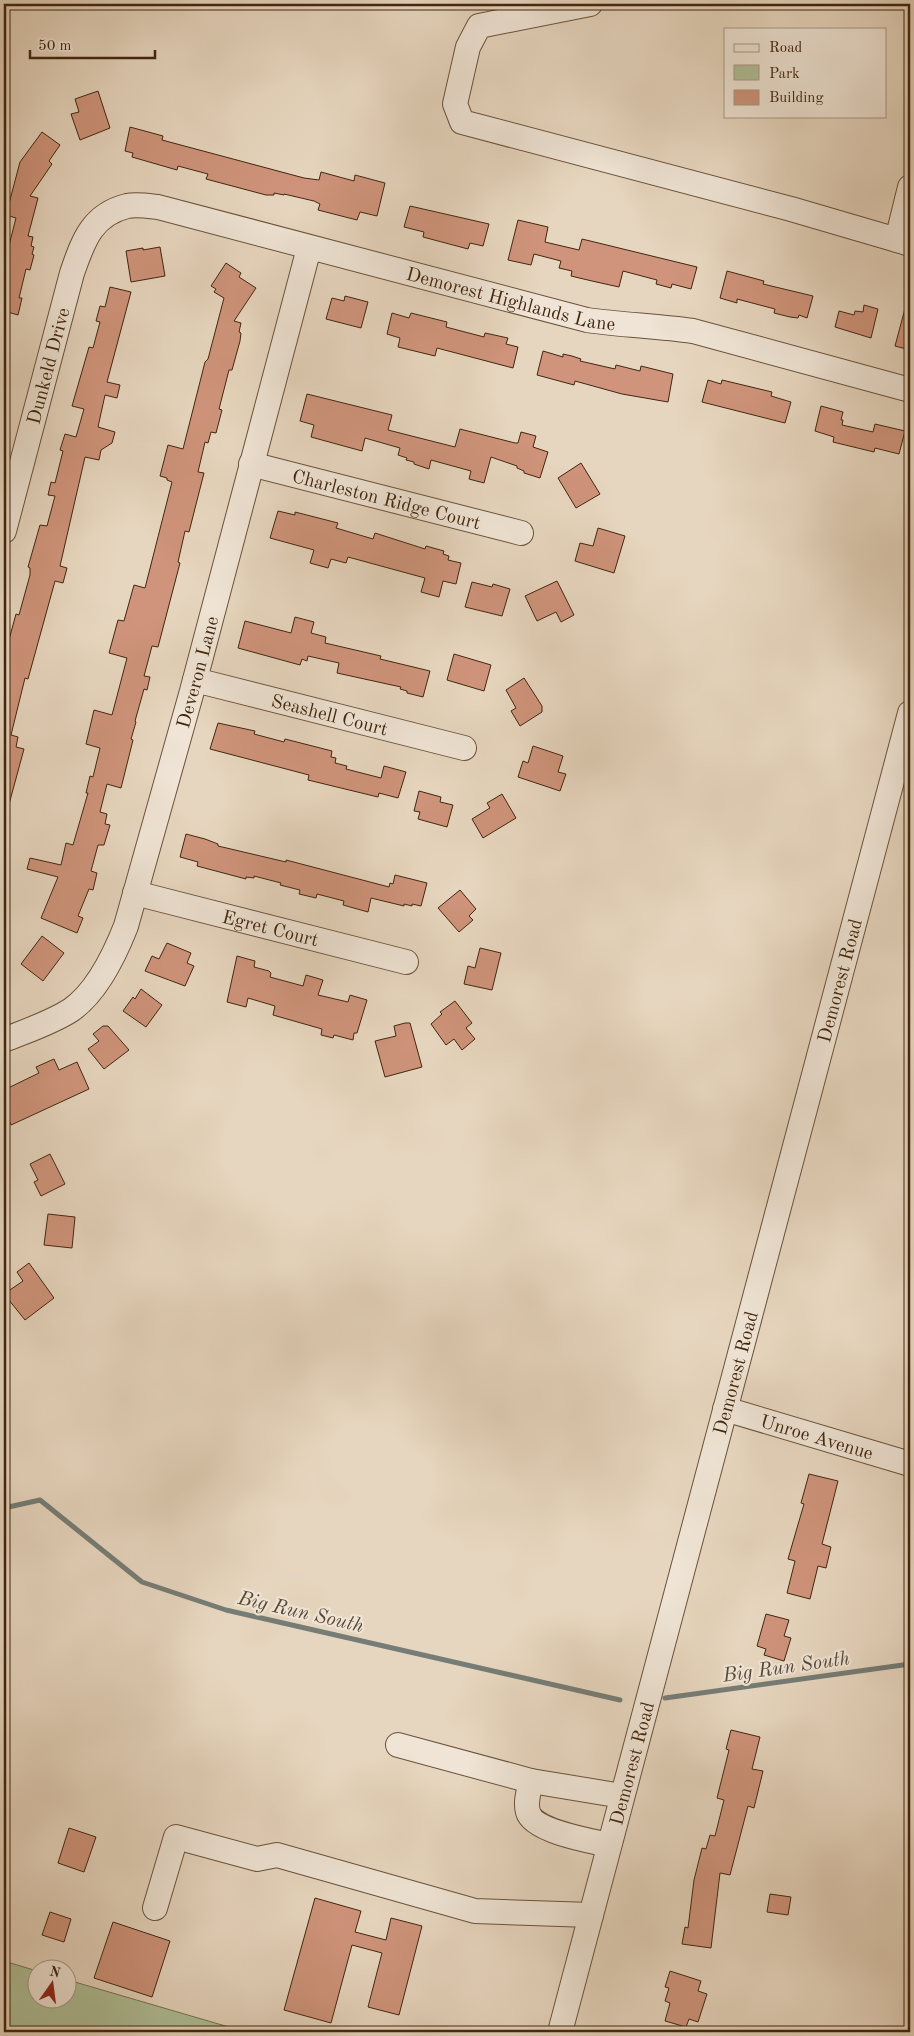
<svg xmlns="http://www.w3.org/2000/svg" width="914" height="2036" viewBox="0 0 914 2036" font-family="'Old Standard TT',serif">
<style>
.green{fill:#afbf97;stroke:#787253}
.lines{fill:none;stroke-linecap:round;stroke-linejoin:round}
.stream{stroke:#767d76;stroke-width:5}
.building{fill:#cf947b;stroke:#41260f}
.minor-casing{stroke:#6a523b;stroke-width:26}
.minor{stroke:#efe4d5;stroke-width:24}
.labels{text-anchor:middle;stroke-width:4.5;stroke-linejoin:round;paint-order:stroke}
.street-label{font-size:19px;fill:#41260f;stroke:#efe4d5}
.water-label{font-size:20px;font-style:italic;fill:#574a3a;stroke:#efe4d5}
</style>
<rect width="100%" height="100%" fill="#e7d6bf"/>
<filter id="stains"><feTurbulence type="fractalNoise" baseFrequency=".004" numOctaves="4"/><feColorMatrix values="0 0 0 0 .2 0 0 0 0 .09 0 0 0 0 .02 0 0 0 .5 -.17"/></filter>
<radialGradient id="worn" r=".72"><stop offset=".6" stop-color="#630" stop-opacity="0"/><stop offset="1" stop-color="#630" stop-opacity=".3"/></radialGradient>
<path class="green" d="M 4,1961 L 37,1971 L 38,1998 L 68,1998 L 68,1980 L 246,2032 L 4,2032 Z"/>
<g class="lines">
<path class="stream" d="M 4,1508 L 40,1500 L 142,1582 L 226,1610 L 620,1700
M 665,1698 L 910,1664"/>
</g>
<path class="building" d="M 98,91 L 110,128 L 80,140 L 71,114 L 79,112 L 75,99 Z
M 130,127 L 163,136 L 162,140 L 304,178 L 319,180 L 321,172 L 354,181 L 355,175 L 385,183 L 377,216 L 360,212 L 357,220 L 318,210 L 320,204 L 314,201 L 284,194 L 284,195 L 274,193 L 274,195 L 266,195 L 206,179 L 208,174 L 178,166 L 177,170 L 132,157 L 133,153 L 125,151 Z
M 42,132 L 60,145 L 49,161 L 52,164 L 30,196 L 38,198 L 28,236 L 33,237 L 31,246 L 34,247 L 32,254 L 34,255 L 30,270 L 26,269 L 19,298 L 22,298 L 18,315 L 4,311 L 4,265 L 16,218 L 6,215 L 20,162 Z
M 410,206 L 489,224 L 483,246 L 470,243 L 468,249 L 423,237 L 424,232 L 404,227 Z
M 518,220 L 548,227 L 545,242 L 579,250 L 582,239 L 697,267 L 691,289 L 672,284 L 671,288 L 656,284 L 657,280 L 623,271 L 619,287 L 592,281 L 571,276 L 572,271 L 559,268 L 561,261 L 534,254 L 531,265 L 508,260 Z
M 160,247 L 165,276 L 131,282 L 126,251 L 143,248 L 143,250 Z
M 226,263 L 241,273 L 239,277 L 256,288 L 234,321 L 241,323 L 239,332 L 241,333 L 240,341 L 232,370 L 229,370 L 219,409 L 222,410 L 216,433 L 211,432 L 208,443 L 205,442 L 198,472 L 204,473 L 189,532 L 185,531 L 178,562 L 180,563 L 158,647 L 152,646 L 144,676 L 150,677 L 147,690 L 144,689 L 135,721 L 136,722 L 131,739 L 133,740 L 121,788 L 107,784 L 100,812 L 107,814 L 105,824 L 110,825 L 104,845 L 98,845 L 91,871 L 97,873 L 93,890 L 89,889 L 78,916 L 83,918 L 77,933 L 41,918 L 58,877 L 27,869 L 30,858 L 61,865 L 66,843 L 73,845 L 88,793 L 86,793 L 90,776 L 93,777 L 100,748 L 86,744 L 94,710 L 112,715 L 127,658 L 109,653 L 118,620 L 124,621 L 134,585 L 145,588 L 172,482 L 167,480 L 167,478 L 160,476 L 168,445 L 183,449 L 205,362 L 208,359 L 224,298 L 214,292 L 216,289 L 211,286 Z
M 727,271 L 764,281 L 763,284 L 813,296 L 807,318 L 799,315 L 798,318 L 790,317 L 774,313 L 775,309 L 737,299 L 737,303 L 720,298 Z
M 110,287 L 131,292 L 107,382 L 120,385 L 117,398 L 105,395 L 98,427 L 115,432 L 112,443 L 101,450 L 99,460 L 85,457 L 60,566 L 67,568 L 63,583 L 55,581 L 28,679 L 25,678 L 11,735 L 18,737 L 16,747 L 24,749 L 8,808 L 4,807 L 4,658 L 16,614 L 19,615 L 30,575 L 30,568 L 28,567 L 40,525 L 47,526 L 55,496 L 48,495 L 51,482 L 55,483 L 63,451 L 60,450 L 65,434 L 76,437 L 84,409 L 72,406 L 89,347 L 93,348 L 100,322 L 96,321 L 100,306 L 105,307 Z
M 345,296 L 368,302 L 361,328 L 326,319 L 332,298 L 344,301 Z
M 864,305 L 878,309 L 871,338 L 835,327 L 839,311 L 854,315 L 855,311 L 863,312 Z
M 906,305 L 910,305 L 910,350 L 895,346 Z
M 392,313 L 409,318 L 411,313 L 447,322 L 446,327 L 484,337 L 485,333 L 508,338 L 506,344 L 518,347 L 513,368 L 437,348 L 435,356 L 398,347 L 400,338 L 387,334 Z
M 543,351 L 563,357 L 563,354 L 572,356 L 581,359 L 580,361 L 615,369 L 616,365 L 640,371 L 641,366 L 673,374 L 668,402 L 622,394 L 575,381 L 574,385 L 537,375 Z
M 708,380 L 721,384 L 722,380 L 772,392 L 771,396 L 791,402 L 785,423 L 702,402 Z
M 307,394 L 392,415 L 388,430 L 455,447 L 460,429 L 515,443 L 518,443 L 521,432 L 536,436 L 533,447 L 548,452 L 540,478 L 524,473 L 524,471 L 517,468 L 517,466 L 491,457 L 484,483 L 469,479 L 471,471 L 431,460 L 429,469 L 414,464 L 414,462 L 406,460 L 407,458 L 398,455 L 400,448 L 365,438 L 362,451 L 311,437 L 314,425 L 300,421 Z
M 821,406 L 843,412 L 841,420 L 843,420 L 842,425 L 873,432 L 875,424 L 905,431 L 899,454 L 875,448 L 874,452 L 833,442 L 834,437 L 815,431 Z
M 581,463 L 600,494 L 576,508 L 558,478 Z
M 278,511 L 295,515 L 295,512 L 338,523 L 336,528 L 373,539 L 375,533 L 425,549 L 426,546 L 444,551 L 443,554 L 449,556 L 448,560 L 461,563 L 456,584 L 443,581 L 439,597 L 421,592 L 425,578 L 348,557 L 346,563 L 331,559 L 328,568 L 310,563 L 314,550 L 270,538 Z
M 598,528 L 625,536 L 614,573 L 575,561 L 580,543 L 593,546 Z
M 557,581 L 574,615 L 561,622 L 556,612 L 537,621 L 525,596 Z
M 472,582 L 492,587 L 493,584 L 510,589 L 502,616 L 465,607 Z
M 295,617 L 314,622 L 311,633 L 326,637 L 325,643 L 381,656 L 380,659 L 430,671 L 423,697 L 407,693 L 407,691 L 400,689 L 401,687 L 337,673 L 339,663 L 308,656 L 307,661 L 302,659 L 300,665 L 238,648 L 245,621 L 291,633 Z
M 454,654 L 491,665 L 484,691 L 447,680 Z
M 524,678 L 542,706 L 542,712 L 520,726 L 511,711 L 516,708 L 506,690 Z
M 218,723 L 255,731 L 254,734 L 284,742 L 285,739 L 332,751 L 331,757 L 336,758 L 335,763 L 347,766 L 346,769 L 381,778 L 384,766 L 406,772 L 398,798 L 379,793 L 378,797 L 308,780 L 309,775 L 210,749 Z
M 533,746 L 563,756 L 558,772 L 566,774 L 560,791 L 518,777 L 523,761 L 528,763 Z
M 419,791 L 441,797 L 440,802 L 453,805 L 447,827 L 418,819 L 420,812 L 414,811 Z
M 502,794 L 516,818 L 483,838 L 472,819 L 490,808 L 487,803 Z
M 186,834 L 205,839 L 218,844 L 218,846 L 286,862 L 286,860 L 389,887 L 390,883 L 393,884 L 395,875 L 427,883 L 421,906 L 412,904 L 412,906 L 404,904 L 404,906 L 371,898 L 368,912 L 343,905 L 344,901 L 317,894 L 316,898 L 299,894 L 300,890 L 280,885 L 281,883 L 254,876 L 254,878 L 246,877 L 246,879 L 197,866 L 198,862 L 180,857 Z
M 460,890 L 476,909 L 469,916 L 473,920 L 459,932 L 438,908 Z
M 42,936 L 64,953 L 43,981 L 21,964 Z
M 167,943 L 191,953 L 187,963 L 194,966 L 185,986 L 145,971 L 152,956 L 159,959 Z
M 480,948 L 501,953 L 492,990 L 464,984 L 468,966 L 475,968 Z
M 237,956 L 255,961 L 254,967 L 269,971 L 271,973 L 270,977 L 303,986 L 306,975 L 323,980 L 318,995 L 348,1002 L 350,995 L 367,1000 L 357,1033 L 354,1033 L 353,1040 L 334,1035 L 333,1038 L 321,1035 L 322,1029 L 273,1015 L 275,1006 L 248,998 L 246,1007 L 227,1002 Z
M 141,989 L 162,1005 L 146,1027 L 123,1011 L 133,997 L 135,999 Z
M 455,1001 L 472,1023 L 466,1028 L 475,1039 L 462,1050 L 454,1039 L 446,1045 L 431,1024 L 442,1014 L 440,1012 Z
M 405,1023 L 410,1023 L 422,1067 L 385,1077 L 375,1041 L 396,1036 L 394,1026 Z
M 103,1026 L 108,1026 L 129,1050 L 104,1069 L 88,1049 L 99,1041 L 93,1034 Z
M 54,1059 L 59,1070 L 77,1062 L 89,1089 L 11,1125 L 8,1118 L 4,1120 L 4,1090 L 39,1073 L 36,1067 Z
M 50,1154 L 65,1184 L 41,1196 L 34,1182 L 38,1180 L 30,1164 Z
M 48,1214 L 75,1217 L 72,1248 L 44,1245 Z
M 29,1263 L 54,1298 L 25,1320 L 4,1294 L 23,1281 L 17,1272 Z
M 809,1474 L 838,1481 L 822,1544 L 831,1547 L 826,1568 L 818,1566 L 810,1599 L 787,1593 L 795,1561 L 788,1559 L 804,1504 L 801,1503 Z
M 766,1614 L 789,1620 L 784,1636 L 791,1638 L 784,1661 L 764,1655 L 766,1649 L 757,1646 Z
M 731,1730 L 760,1737 L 752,1769 L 763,1771 L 754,1808 L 748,1806 L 730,1875 L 720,1873 L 711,1948 L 682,1944 L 685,1927 L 688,1928 L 694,1880 L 702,1848 L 706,1849 L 710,1835 L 715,1836 L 724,1800 L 717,1798 L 729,1750 L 726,1749 Z
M 69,1828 L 96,1837 L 84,1872 L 58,1863 Z
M 770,1894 L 791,1897 L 788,1915 L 767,1912 Z
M 315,1898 L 361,1911 L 355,1932 L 386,1940 L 391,1918 L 422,1926 L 399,2015 L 368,2007 L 382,1953 L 352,1945 L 331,2023 L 284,2010 Z
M 50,1912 L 71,1919 L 64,1942 L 42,1935 Z
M 113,1922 L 170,1941 L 152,1997 L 94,1978 Z
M 670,1971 L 701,1981 L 698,1991 L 707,1994 L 698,2022 L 689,2019 L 686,2027 L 665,2021 L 670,2003 L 665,2001 L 669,1988 L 665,1987 Z"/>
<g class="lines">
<defs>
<g id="minor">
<path d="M 590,4 L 479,26 L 468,47 L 455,104 L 462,122 L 791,209 L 897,240"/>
<path d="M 910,187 L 897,240 L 910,244"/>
<path id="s1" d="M 251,464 L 521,533"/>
<path id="s2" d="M 4,531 L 72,273 C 83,242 91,215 127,206 C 136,204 149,206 158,207 L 587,320 C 622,325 657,326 693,331 L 910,390"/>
<path id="s3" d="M 195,680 L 464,748"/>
<path id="s4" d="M 135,893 L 406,962"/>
<path id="s5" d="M 4,1040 C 26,1031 51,1023 71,1010 C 97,992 115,954 126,926 L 192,691 L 309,248"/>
<path id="s6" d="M 725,1409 L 910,1464"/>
<path d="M 398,1745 L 531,1781 L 622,1796"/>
<path d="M 531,1781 C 529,1791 525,1802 528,1812 C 533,1831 591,1841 609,1845"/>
<path d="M 155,1908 L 176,1837 L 257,1859 L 277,1855 L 475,1911 L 591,1915"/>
<path id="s7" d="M 560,2032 L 910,713"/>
</g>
</defs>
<use href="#minor" class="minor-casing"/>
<use href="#minor" class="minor"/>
</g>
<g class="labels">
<g class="street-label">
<text dy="7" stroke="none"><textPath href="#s2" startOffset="754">Demorest Highlands Lane</textPath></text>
<text dy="7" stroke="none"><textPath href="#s2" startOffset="171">Dunkeld Drive</textPath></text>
<text dy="7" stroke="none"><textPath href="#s1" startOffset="140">Charleston Ridge Court</textPath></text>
<text dy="7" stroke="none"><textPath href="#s5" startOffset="439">Deveron Lane</textPath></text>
<text dy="7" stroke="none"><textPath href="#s3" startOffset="139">Seashell Court</textPath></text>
<text dy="7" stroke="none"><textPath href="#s4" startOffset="140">Egret Court</textPath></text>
<text dy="7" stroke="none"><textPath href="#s7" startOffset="1088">Demorest Road</textPath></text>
<text dy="7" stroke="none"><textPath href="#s7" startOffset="682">Demorest Road</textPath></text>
<text dy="7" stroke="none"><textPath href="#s6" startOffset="96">Unroe Avenue</textPath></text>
<text dy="7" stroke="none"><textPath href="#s7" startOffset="278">Demorest Road</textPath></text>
</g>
<g class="water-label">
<text transform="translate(301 1611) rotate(13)" y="7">Big Run South</text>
<text transform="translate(786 1666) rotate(-8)" y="7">Big Run South</text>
</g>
</g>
<rect width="914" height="2036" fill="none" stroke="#e7d6bf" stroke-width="20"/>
<rect x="5" y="5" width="904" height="2026" fill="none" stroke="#41260f" stroke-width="2.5"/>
<rect x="10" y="10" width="894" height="2016" fill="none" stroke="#41260f"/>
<rect x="724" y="28" width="162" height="90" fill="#efe4d5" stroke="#a99886"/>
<rect x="734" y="44" width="25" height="8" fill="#efe4d5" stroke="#a99886"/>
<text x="769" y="52" font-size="15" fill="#41260f">Road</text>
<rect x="734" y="65" width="25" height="15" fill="#afbf97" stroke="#a99886"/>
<text x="769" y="78" font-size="15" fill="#41260f">Park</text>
<rect x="734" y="90" width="25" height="15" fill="#cf947b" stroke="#a99886"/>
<text x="769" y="102" font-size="15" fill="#41260f">Building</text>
<g transform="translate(52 1984) rotate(14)"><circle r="24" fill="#efe4d5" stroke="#a99886"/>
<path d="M0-4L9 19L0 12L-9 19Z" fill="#8f2418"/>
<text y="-8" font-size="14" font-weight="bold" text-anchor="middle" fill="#41260f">N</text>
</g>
<path d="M30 50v8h125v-8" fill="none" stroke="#41260f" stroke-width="2.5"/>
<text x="38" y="50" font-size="15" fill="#41260f" stroke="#efe4d5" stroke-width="4" paint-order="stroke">50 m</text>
<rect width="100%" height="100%" filter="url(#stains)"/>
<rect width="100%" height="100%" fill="url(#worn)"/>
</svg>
